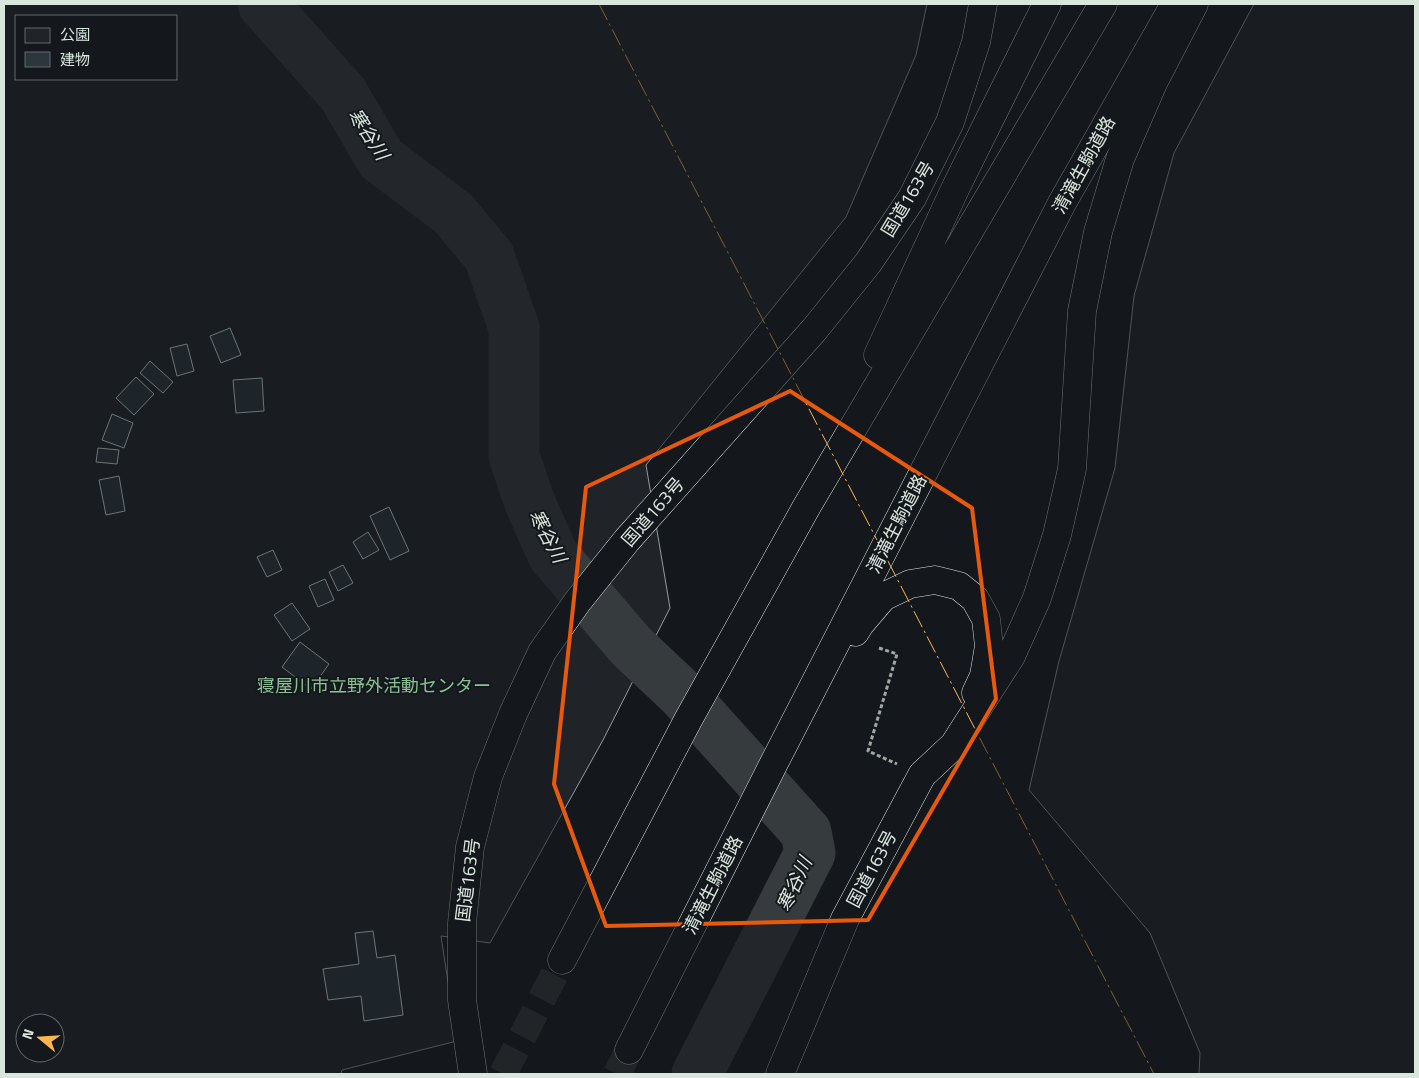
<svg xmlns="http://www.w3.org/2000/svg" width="1419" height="1078" viewBox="0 0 1419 1078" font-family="'Titillium Web','Noto Sans JP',sans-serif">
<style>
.green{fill:#202428;stroke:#939e99;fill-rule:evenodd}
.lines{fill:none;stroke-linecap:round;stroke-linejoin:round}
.river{stroke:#363b3e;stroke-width:51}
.building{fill:#2c363c;stroke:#d8e6dc}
.trunk-tunnel{stroke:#313739;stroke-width:28;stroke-dasharray:28 14;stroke-linecap:butt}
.trunk-casing{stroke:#d8e6dc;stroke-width:29}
.path{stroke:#9da8a2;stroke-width:3;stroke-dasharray:4 2.5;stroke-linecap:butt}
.trunk{stroke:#14181c;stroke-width:28}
.power{stroke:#ffb74d;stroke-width:1;stroke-dasharray:18 4 2.5 4;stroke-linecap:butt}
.marked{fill:none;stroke:#e8590c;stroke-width:4;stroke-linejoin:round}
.labels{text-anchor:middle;stroke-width:4;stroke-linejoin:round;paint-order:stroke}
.street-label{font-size:18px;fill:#d8e6dc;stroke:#14181c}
.park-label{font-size:18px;fill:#8ac095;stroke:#14181c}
.water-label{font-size:19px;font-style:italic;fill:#d8e6dc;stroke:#14181c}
</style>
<rect width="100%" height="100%" fill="#14181c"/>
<path class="green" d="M 4,4 L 927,4 L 916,55 L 846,217 L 646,465 L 670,608 L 603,740 L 490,943 L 441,936 L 457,1041 L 342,1070 L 341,1074 L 4,1074 ZM 16,16 L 176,16 L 176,79 L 16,79 ZM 25,1023 L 55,1023 L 55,1053 L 25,1053 Z
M 1254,4 L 1415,4 L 1415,1074 L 1199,1074 L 1200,1053 L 1150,933 L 1029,790 L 1059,661 L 1115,468 L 1134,296 L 1174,153 Z"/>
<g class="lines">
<path class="river" d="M 263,4 L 343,94 L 381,159 L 453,213 L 489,256 L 514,328 L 514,456 L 530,503 L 553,555 L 631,646 L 682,694 L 806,832 L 810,853 L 697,1074"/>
</g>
<path class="building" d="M 230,328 L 241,355 L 221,363 L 210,336 Z
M 187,344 L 194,371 L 177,376 L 170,348 Z
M 150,361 L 173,382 L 163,393 L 140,373 Z
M 136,377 L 154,394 L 134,415 L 116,398 Z
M 262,378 L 264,411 L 236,413 L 233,380 Z
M 112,414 L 133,423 L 124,448 L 102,440 Z
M 98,448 L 119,450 L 117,464 L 96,462 Z
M 119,476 L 125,511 L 106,515 L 99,480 Z
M 389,507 L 409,551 L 390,560 L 370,516 Z
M 368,532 L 379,550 L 363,559 L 353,542 Z
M 273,550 L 282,570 L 267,577 L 257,557 Z
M 343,565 L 353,583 L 338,591 L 329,572 Z
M 325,579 L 334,600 L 318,607 L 309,586 Z
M 292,603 L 310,629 L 292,641 L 274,615 Z
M 300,642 L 329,664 L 311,689 L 282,667 Z
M 373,931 L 377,958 L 395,955 L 403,1015 L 364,1021 L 361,996 L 328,1000 L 323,969 L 359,964 L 355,933 Z"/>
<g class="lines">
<path class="trunk-tunnel" d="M 503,1074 L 562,960
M 617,1074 L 629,1050"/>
<defs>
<path id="trunk" d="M 878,355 L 956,187 L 1047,4
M 855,632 L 860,624 L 883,597 L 910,584 L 935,580 L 959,586 L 975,599 L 986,619 L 989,646 L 984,676 L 976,693
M 562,960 L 688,720 L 807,506 L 1103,4
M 629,1050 L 774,763 L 1062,203 L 1175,4
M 473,1074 L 462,1000 L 462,923 L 470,847 L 488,777 L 513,714 L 542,652 L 578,601 L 627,540 L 814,330 L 868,263 L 912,198 L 950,122 L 976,42 L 983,4
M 780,1074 L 845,919 L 922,775 L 954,745 L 1011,656 L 1037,598 L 1057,535 L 1072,469 L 1082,311 L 1098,232 L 1120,159 L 1154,81 L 1194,4"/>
</defs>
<use href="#trunk" class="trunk-casing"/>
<path class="path" d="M 879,648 L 897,654 L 868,751 L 897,764"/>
<use href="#trunk" class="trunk"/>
<path class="power" d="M 599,4 L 1154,1074"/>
</g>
<path d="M0 0H1419V1078H0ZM 790,391 L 972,508 L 996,699 L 868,920 L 606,926 L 554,784 L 586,487 Z" fill="#14181c" fill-opacity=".55" fill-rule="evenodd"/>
<path class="marked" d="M 790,391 L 972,508 L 996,699 L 868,920 L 606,926 L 554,784 L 586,487 Z"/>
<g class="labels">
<g class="street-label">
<text transform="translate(1084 165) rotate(-61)" y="6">清滝生駒道路</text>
<text transform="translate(908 199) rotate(-59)" y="6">国道163号</text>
<text transform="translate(653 512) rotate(-49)" y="6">国道163号</text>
<text transform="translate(897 524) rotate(-63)" y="6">清滝生駒道路</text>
<text transform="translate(872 869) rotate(-62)" y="6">国道163号</text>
<text transform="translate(468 880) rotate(-83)" y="6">国道163号</text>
<text transform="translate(713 885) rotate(-63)" y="6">清滝生駒道路</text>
</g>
<g class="park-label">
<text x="374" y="692">寝屋川市立野外活動センター</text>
</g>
<g class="water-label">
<text transform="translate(369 134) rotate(57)" y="7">寒谷川</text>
<text transform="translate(548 536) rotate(62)" y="7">寒谷川</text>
<text transform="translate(794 884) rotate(-65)" y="7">寒谷川</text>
</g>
</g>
<rect width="1419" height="1078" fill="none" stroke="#d8e6dc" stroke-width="10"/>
<rect x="15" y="15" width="162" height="65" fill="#14181c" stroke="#626a69"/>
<rect x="25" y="28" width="25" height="15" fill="#202428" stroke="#626a69"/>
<text x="60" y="40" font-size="15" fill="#d8e6dc">公園</text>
<rect x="25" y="52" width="25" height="15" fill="#2c363c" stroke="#626a69"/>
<text x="60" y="65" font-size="15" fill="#d8e6dc">建物</text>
<g transform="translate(40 1038) rotate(288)"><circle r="24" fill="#14181c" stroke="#626a69"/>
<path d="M0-4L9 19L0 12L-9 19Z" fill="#ffb74d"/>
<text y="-8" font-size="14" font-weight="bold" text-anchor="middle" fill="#d8e6dc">N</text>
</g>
</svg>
